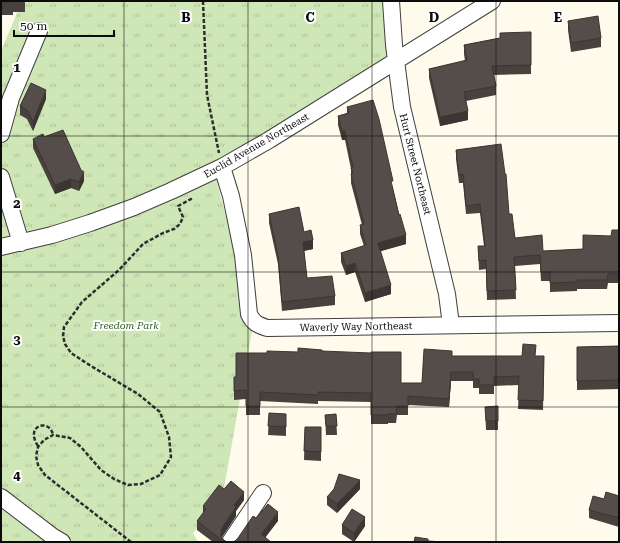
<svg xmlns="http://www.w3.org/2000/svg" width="620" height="543" viewBox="0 0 620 543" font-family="'Roboto Serif',serif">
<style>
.park{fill:url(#park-tufts)}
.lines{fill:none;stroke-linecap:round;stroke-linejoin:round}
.minor-casing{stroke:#3f3f3f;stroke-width:18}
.path{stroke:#2e2e2e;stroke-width:2.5;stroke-dasharray:4 2;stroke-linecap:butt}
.minor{stroke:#fff;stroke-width:16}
.wall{fill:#48423f}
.shaded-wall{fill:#3b3633}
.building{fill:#544d49;stroke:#3b3633}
.grid{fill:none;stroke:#0c0c0c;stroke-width:1;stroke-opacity:0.55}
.labels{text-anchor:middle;stroke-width:4;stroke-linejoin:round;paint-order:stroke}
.street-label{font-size:10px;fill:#0c0c0c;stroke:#fff}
.park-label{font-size:10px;font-style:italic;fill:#2c611f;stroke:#fff}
.grid-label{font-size:13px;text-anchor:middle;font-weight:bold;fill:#0c0c0c;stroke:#fff;stroke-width:4;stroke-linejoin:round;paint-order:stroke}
</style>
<defs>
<pattern id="park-tufts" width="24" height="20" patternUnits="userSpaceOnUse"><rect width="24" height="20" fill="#cfe7b7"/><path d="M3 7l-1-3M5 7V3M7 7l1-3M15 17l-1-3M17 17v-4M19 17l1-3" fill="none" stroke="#b1c59c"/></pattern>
</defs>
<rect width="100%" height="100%" fill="#fefbec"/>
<path class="park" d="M 22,1 L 393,1 L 398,61 L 216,179 L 254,320 L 221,505 L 193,533 L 198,542 L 1,542 L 1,51 Z"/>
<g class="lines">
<defs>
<path id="minor" d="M 391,1 L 394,45 L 402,107 L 447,294 L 451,325
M 1,134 L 11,98 L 39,31
M 222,167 L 231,196 L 243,255 L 249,314 C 253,323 258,325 267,328 L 619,323
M 1,177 L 21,243
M 1,247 L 52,235 L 90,223 L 134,207 L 171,191 L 222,167 L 269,140 L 492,1
M 1,497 L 52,536 L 62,542
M 230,542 L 234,536 L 263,493"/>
</defs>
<use href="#minor" class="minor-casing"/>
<path class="path" d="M 203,1 L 207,95 L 219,153
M 38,446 C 24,425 50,418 53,435
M 131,542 L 45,475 L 38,465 L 36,456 L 38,447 L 44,440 L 53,435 L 70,438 L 81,447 L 101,470 L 114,479 L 128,485 L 141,484 L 160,475 L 171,457 L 169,437 L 160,412 L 138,394 L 91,366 L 71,353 L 65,344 L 63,336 L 64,327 L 82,302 L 119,270 L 143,244 L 163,233 L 174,229 L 180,224 L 183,217 L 178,206 L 193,198"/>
<use href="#minor" class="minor"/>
</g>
<path class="wall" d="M 1,1 L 25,1 L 25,12 L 13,12 L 13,15 L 1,15 Z
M 568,21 L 601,38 L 601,47 L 571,52 L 568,30 Z
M 531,32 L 531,74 L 494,75 L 496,86 L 496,95 L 466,101 L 468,120 L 440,126 L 429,78 L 429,69 L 465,61 L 464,54 L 464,45 Z
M 46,99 L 33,131 L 27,119 L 20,115 L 20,106 Z
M 347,107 L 393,189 L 406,244 L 380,251 L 391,294 L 365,302 L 355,272 L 346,275 L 341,262 L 341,253 L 364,246 L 360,234 L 360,225 L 362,225 L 351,183 L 351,169 L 345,140 L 342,140 L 338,125 L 338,116 L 347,113 Z
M 44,137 L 84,181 L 79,191 L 71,188 L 55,194 L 33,148 L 33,139 Z
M 456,150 L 509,214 L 515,238 L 543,251 L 583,249 L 611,236 L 619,230 L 619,283 L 608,283 L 607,289 L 577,289 L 577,291 L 550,292 L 550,281 L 541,281 L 540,264 L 515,266 L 516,299 L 487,300 L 486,269 L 479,270 L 478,246 L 484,246 L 480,213 L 466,214 L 463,183 L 459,183 L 456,159 Z
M 269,214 L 304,232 L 313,249 L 304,251 L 307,278 L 335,296 L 335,305 L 282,311 L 278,264 L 269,223 Z
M 619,346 L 619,389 L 577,390 L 577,347 Z
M 322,351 L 401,383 L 422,383 L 452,356 L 544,356 L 543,410 L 518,409 L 519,385 L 494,386 L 494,394 L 479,394 L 479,388 L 473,388 L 473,381 L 451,381 L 449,407 L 408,405 L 408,415 L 397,415 L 396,423 L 388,423 L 388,424 L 371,424 L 371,402 L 318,401 L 318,404 L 260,401 L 260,415 L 246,415 L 246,399 L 234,400 L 234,377 L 236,377 L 298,352 Z
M 498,406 L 498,430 L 486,430 L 485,407 Z
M 269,413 L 286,414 L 286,436 L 268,435 Z
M 336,414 L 337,435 L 326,435 L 325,415 Z
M 305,427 L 321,427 L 321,461 L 304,460 Z
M 224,489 L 244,500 L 236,511 L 236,516 L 222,537 L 225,541 L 228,542 L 213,542 L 197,530 L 197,521 L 203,513 L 203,506 Z
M 360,489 L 337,513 L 327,505 L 327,497 Z
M 619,496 L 619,527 L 589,518 L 589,510 L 604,499 Z
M 342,525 L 365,526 L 354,542 L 342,534 Z"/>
<path class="shaded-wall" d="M 46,90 L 46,99 L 33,131 L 33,122 Z
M 468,111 L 468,120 L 440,126 L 440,117 Z
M 342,131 L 345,131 L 345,140 L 342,140 Z
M 84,172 L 84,181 L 79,191 L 79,182 Z
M 71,179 L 71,188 L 55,194 L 55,185 Z
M 406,235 L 406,244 L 378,252 L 378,243 Z
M 313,240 L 313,249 L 303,251 L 303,242 Z
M 355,263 L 355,272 L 346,275 L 346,266 Z
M 391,285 L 391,294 L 365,302 L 365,293 Z
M 451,372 L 451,381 L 449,407 L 449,399 Z
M 360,480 L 360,489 L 337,513 L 337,504 Z
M 244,492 L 244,500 L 236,511 L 236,516 L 222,537 L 221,540 L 221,533 L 222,528 L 234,505 Z
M 278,512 L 278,521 L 262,542 L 261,534 Z
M 365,517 L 365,526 L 354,542 L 354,533 Z"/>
<path class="building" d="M 1,1 L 13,1 L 13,2 L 1,2 Z
M 598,16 L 601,38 L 571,43 L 568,21 Z
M 531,32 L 531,65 L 492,66 L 496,86 L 464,92 L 468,111 L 440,117 L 429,69 L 467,60 L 464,45 L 500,38 L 500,33 Z
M 31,83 L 46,90 L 33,122 L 27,110 L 20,106 Z
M 373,100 L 379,119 L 393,181 L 391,181 L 399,215 L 400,214 L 406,235 L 378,243 L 391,285 L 365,293 L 355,263 L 346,266 L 341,253 L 366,245 L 360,225 L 364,224 L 351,174 L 353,173 L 351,168 L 353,167 L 345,131 L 342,131 L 338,116 L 349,113 L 347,107 Z
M 63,130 L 81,170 L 84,172 L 79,182 L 71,179 L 55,185 L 33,139 L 43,134 L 44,137 Z
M 501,144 L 505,174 L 506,174 L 509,214 L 512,214 L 515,238 L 542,235 L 543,251 L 583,249 L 583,235 L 611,236 L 612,230 L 619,230 L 619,274 L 608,274 L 607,280 L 577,280 L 577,282 L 550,283 L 550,272 L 541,272 L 540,255 L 514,257 L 516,290 L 487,291 L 486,260 L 479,261 L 478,246 L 485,246 L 480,204 L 466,206 L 463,174 L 459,175 L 456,150 Z
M 299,207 L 304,232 L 311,230 L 313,240 L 303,242 L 307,278 L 332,276 L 335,296 L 282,302 L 278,256 L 269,214 Z
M 523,344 L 536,345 L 535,356 L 544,356 L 543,401 L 518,400 L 519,376 L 494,377 L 494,385 L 479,385 L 479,379 L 473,379 L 473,372 L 451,372 L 449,399 L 408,396 L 408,406 L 397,406 L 396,414 L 388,414 L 388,415 L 371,415 L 371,393 L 318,392 L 318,395 L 260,392 L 260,406 L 246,406 L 246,390 L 234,391 L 234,377 L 236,377 L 236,353 L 267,353 L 267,351 L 298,352 L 298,348 L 322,350 L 322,351 L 371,353 L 371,352 L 401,352 L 401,383 L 422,383 L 424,349 L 452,351 L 452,356 L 522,356 Z
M 619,346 L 619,380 L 577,381 L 577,347 Z
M 498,406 L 498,421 L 486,421 L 485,407 Z
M 269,413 L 286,414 L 286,427 L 268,426 Z
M 336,414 L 337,426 L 326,426 L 325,415 Z
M 305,427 L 321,427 L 321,452 L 304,451 Z
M 339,474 L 360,480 L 337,504 L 327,497 L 334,489 Z
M 231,481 L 244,492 L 234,505 L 236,507 L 222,528 L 221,533 L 221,537 L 225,541 L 228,542 L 224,542 L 197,521 L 206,509 L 203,506 L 219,485 L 224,489 Z
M 606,492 L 619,496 L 619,518 L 589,510 L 593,496 L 604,499 Z
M 268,504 L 278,512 L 261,534 L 271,542 L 232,542 L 235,541 L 238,538 L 253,516 L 256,518 Z
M 352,509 L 365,517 L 354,533 L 342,525 Z
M 415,537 L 428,539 L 428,541 L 443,542 L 414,542 Z"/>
<path class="grid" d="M 124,1 L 124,542M 248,1 L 248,542M 372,1 L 372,542M 496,1 L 496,542M 1,136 L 619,136M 1,272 L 619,272M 1,407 L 619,407"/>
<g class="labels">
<g class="street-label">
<text transform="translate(256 145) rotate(-30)" y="4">Euclid Avenue Northeast</text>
<text transform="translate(416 164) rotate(76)" y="4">Hurt Street Northeast</text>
<text transform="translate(356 326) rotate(-1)" y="4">Waverly Way Northeast</text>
</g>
<g class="park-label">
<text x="126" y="329">Freedom Park</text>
</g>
</g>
<g class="grid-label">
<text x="186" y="22">B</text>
<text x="310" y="22">C</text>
<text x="434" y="22">D</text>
<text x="558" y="22">E</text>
<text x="17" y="72">1</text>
<text x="17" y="208">2</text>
<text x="17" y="344">3</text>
<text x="17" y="480">4</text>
</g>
<rect width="620" height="543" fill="none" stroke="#0c0c0c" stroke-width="4"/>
<path d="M14 30v6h100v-6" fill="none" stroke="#0c0c0c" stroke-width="2"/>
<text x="20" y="30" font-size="12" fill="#0c0c0c" stroke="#ffffff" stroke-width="3" paint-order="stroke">50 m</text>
</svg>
